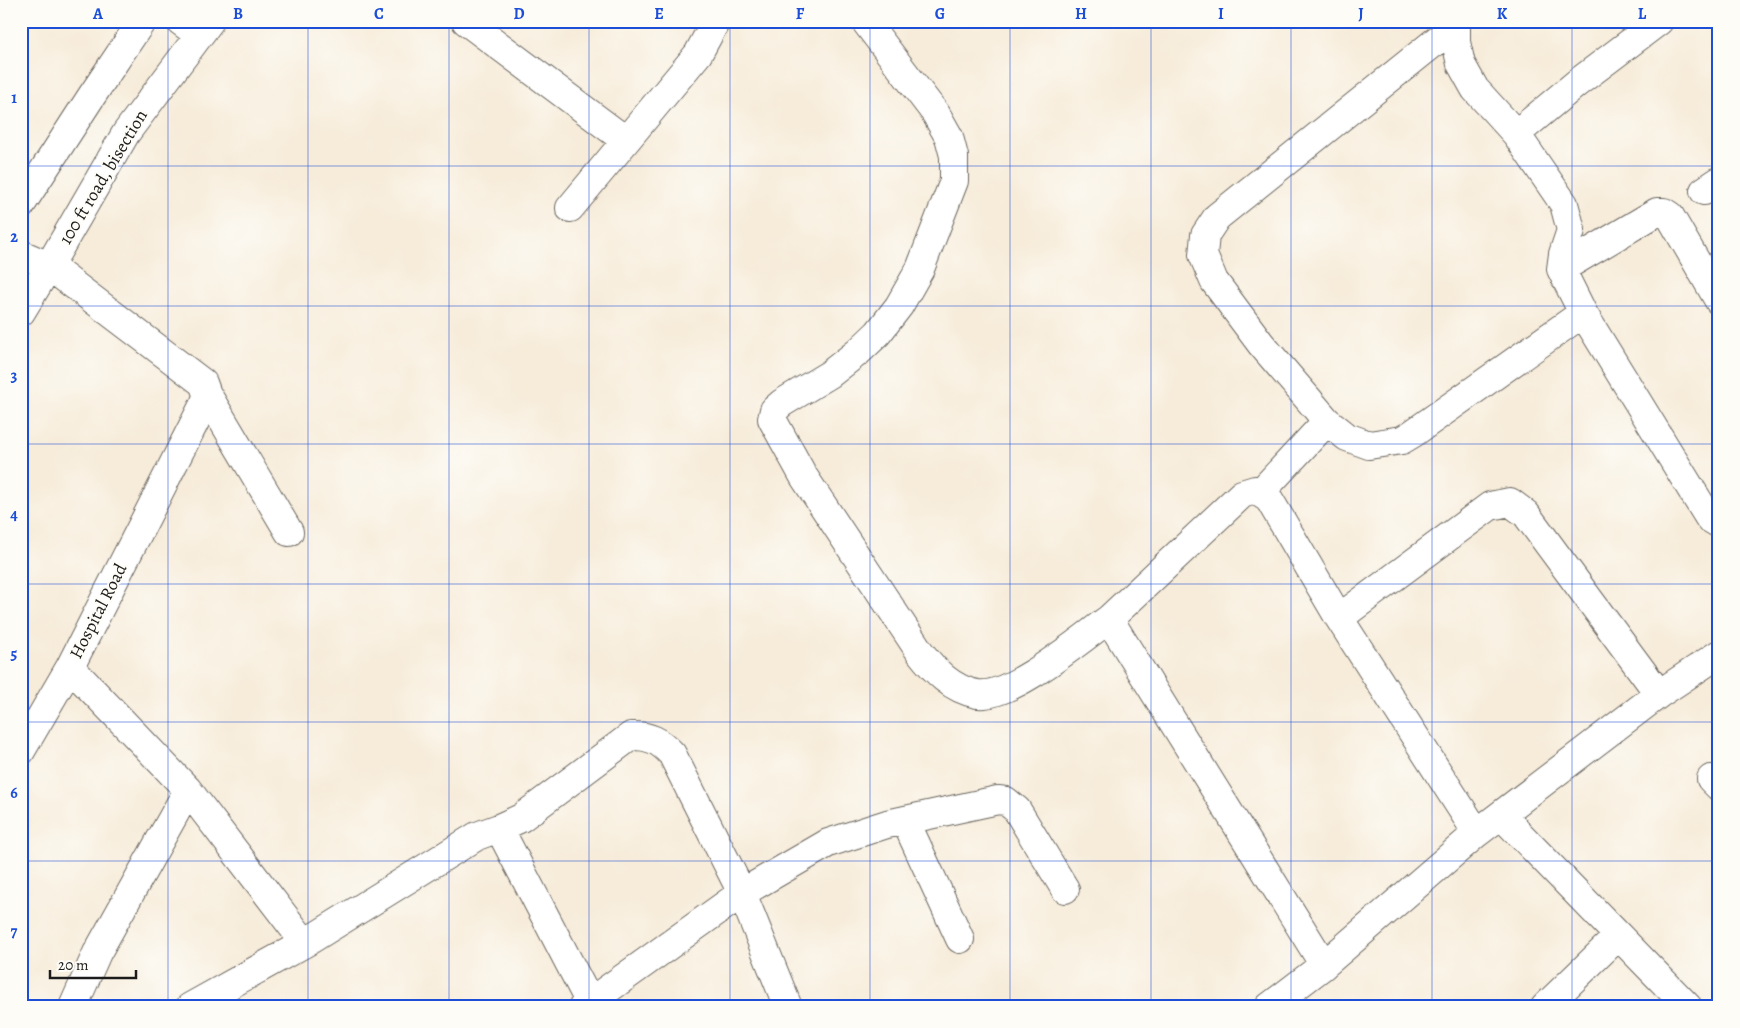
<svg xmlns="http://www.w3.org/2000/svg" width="1740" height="1028" viewBox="0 0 1740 1028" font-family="Alegreya,serif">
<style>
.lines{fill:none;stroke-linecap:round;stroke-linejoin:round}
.minor-casing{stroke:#69655e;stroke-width:30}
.minor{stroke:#fff;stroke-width:28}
.grid{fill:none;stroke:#1d4ed8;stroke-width:1;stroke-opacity:0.55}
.labels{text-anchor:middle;stroke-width:4;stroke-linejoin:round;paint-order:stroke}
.street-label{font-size:18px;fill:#1c1c1c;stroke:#fdfcf7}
.neatline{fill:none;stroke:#1d4ed8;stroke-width:2}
.grid-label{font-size:16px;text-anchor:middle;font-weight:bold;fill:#1d4ed8}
</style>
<rect width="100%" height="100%" fill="#fdfcf7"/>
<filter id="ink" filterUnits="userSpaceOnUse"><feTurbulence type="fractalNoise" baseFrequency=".02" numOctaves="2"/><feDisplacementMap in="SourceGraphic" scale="10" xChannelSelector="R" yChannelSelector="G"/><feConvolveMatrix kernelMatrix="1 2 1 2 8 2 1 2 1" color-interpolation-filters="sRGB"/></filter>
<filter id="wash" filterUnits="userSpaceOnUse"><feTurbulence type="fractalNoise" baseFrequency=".0096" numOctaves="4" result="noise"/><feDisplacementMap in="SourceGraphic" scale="20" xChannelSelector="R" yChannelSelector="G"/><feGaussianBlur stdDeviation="1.12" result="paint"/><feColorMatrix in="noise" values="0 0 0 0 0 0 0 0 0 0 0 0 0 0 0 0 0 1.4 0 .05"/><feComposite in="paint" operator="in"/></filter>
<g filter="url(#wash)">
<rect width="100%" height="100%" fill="#f7ecda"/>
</g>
<g filter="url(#ink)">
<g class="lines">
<defs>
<path id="minor" d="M 180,21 L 199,35
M 466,21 L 625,140
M 865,21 L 936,114 L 949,137 L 954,156 L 954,181 L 920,269 L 899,306 L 878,333 L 858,352 L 830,374 L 782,403 L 774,410 L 772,419 L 804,477 L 920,652 C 935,671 951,689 977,694 C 1010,699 1081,639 1109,619
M 1456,21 L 1456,42 L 1461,64 L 1475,89 L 1516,134 L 1564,204 L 1571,230 L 1563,254 L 1561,269 L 1583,313 L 1709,518 L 1719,524
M 1456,25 L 1217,217 L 1205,235 L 1203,255 L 1214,281 L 1261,344 L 1327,421 L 1347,437 L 1369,445 L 1402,440 L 1412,434 L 1583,313
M 1516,134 L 1577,83 L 1659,21
M 1704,191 L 1719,181
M 21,205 L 91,97 L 142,21
M 570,208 L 698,54 L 716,21
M 21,254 L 49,266 L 203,383 L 207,394 L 206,400 L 70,667 L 188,790 L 97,953 L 73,1007
M 1561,269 L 1657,212 L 1664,212 L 1670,216 L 1719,301
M 21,312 L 49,266 L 126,133 L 210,21
M 207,394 L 289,532
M 1260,493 L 1327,421
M 1659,694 L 1719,654
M 21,751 L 70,667
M 1711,779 L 1719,787
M 188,790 L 305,943
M 1501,815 L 1688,1007
M 905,820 L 960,939
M 1324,965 L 1109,619 L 1242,494 L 1255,490 L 1269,499 L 1339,618
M 589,1001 L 499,828 L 521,818 L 631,736 C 649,735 660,741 672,754 L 742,893 L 788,1007
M 190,1007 L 305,943 L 477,836 L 499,828
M 583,1007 L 742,893 L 828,843 L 887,824 L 998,800 L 1006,801 L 1017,810 L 1065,889
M 1269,1007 L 1324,965 L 1477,833 L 1659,694 L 1526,514 L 1510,502 L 1490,506 L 1339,618 L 1477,833
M 1545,1007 L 1618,936"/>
</defs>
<use href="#minor" class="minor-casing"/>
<use href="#minor" class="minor"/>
</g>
</g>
<path class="grid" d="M 168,21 L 168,1007M 308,21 L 308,1007M 449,21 L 449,1007M 589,21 L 589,1007M 730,21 L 730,1007M 870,21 L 870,1007M 1010,21 L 1010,1007M 1151,21 L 1151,1007M 1291,21 L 1291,1007M 1432,21 L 1432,1007M 1572,21 L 1572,1007M 21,166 L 1719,166M 21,306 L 1719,306M 21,444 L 1719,444M 21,584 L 1719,584M 21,722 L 1719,722M 21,861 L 1719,861"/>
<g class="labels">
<g class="street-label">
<text transform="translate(103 177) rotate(-59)" y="6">100 ft road, bisection</text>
<text transform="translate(98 611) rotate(-63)" y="6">Hospital Road</text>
</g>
</g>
<rect width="1740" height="1028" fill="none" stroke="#fdfcf7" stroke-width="55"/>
<path d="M50 970v8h86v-8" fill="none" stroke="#1c1c1c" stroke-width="2.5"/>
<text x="58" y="970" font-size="15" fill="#1c1c1c" stroke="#fdfcf7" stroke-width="4" paint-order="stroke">20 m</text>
<rect x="28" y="28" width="1684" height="972" class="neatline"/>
<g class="grid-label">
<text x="98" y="19">A</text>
<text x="238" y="19">B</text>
<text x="379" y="19">C</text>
<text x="519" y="19">D</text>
<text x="659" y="19">E</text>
<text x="800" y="19">F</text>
<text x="940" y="19">G</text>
<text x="1081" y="19">H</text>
<text x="1221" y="19">I</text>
<text x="1361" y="19">J</text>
<text x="1502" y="19">K</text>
<text x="1642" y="19">L</text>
<text x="14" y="103">1</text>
<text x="14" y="242">2</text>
<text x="14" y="381">3</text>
<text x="14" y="520">4</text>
<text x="14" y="659">5</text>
<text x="14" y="798">6</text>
<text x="14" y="937">7</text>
</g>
</svg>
